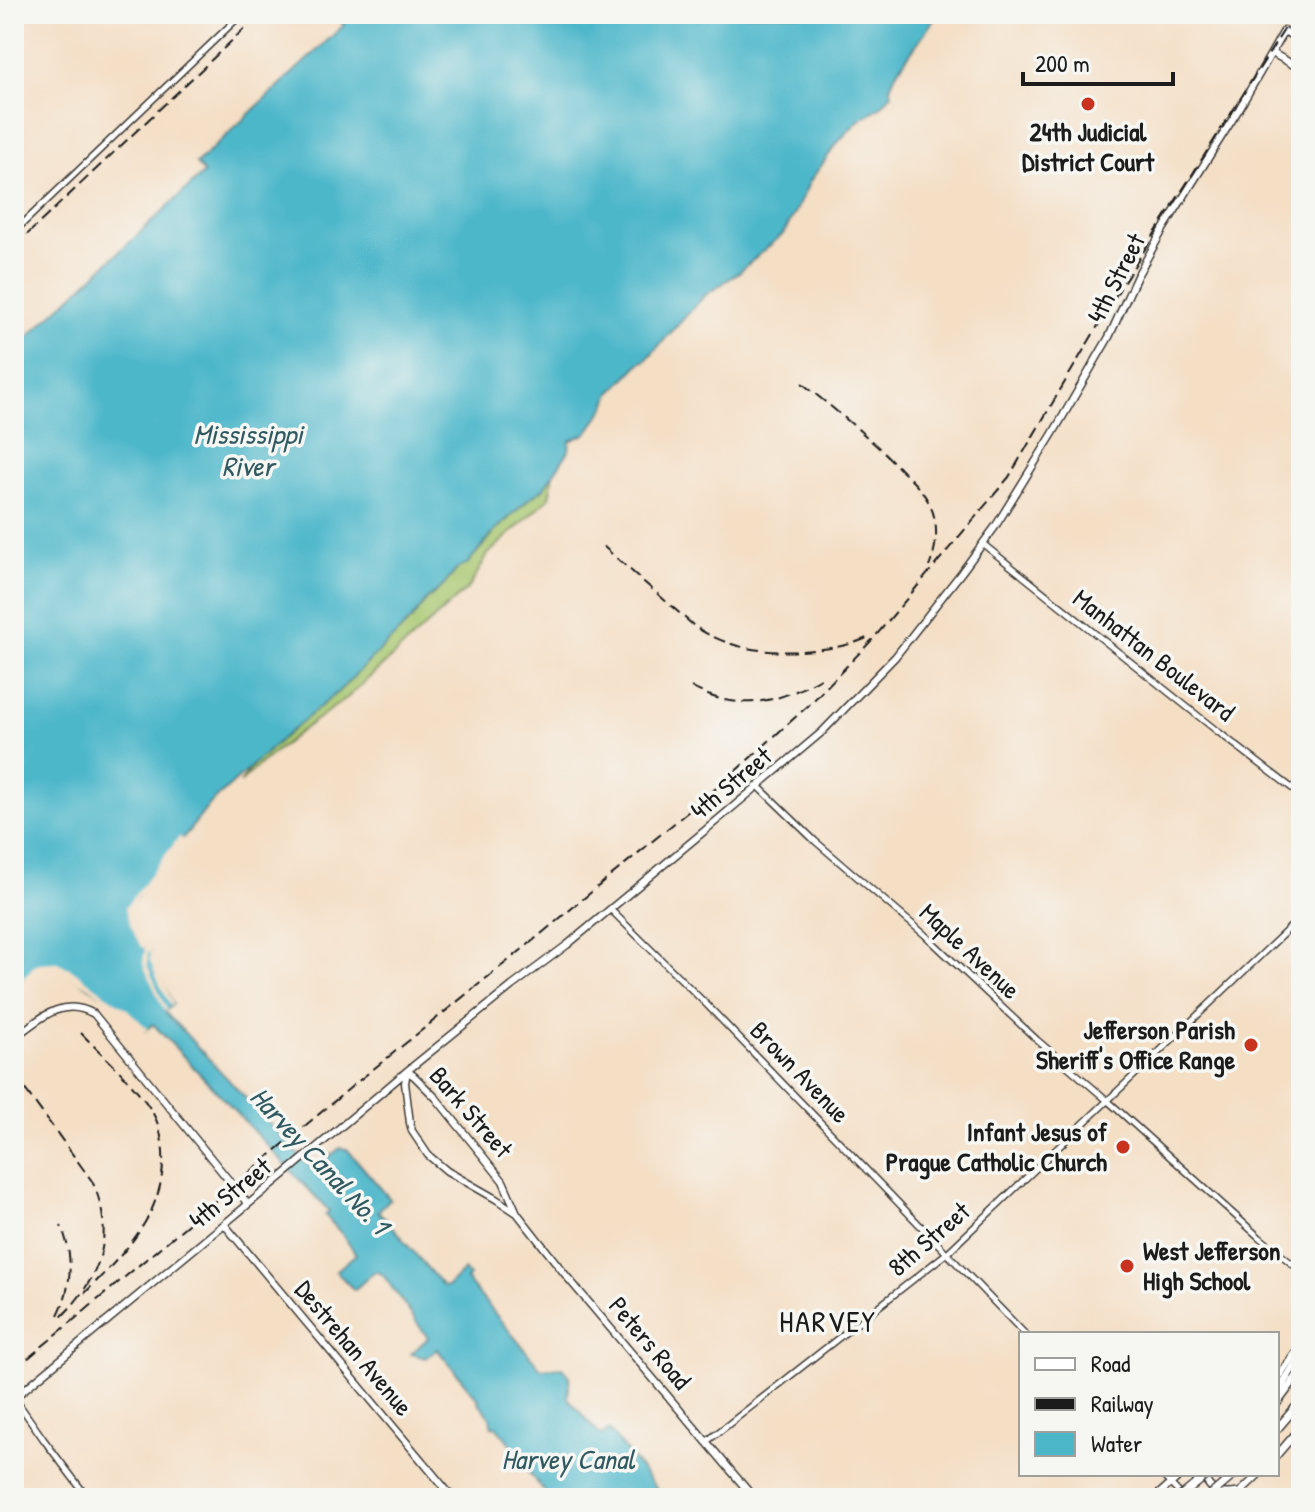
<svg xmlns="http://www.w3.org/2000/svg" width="1315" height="1512" viewBox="0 0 1315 1512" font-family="'Patrick Hand',sans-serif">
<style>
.green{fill:#a8c76f;stroke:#627246;stroke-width:2}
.water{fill:#4db7ca;stroke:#346a73;stroke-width:2}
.pier{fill:#f4dec4}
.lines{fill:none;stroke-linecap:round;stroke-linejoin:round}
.minor-casing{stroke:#3c3935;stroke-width:8}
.major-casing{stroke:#3c3935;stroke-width:9}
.highway-casing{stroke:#3c3935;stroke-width:10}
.minor{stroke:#fff;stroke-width:5}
.major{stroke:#fff;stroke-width:6}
.highway{stroke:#fff;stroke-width:7}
.rail{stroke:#1c1c1c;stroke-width:2;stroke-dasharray:12 6;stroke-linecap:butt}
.highway-bridge-casing{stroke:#3c3935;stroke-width:10;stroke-linecap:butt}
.highway-bridge{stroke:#fff;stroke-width:7}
.poi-dot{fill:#c8321e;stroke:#f6f6f2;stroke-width:3}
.labels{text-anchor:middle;stroke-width:7;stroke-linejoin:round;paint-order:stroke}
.poi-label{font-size:26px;font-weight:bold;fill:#1c1c1c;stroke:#f6f6f2;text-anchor:end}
.street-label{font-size:26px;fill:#1c1c1c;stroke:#f6f6f2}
.water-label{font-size:28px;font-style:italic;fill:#305a62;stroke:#f6f6f2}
.quarter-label{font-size:30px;letter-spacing:2px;fill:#1c1c1c;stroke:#f6f6f2}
</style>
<rect width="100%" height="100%" fill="#f6f6f2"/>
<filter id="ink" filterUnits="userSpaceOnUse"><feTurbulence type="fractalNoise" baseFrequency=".0125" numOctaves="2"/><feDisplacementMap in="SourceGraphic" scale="16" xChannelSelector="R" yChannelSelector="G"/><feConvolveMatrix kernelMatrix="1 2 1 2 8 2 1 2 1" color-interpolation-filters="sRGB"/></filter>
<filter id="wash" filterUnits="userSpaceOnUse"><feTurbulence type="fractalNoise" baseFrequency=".006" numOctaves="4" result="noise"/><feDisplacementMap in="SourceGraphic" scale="32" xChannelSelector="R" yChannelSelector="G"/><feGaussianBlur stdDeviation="1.8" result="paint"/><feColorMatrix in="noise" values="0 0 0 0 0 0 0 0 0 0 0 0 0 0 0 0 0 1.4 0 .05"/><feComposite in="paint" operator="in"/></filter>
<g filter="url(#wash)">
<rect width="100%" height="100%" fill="#f4dec4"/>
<path class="green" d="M 553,474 L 549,498 L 488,554 L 470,586 L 348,697 L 302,730 L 261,763 L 240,783 L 254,763 L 382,648 L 411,620 L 428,598 L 443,586 L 458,568 L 467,564 L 496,530 L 529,499 L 543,489 Z"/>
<path class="water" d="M 334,14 L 938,14 L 896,73 L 890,87 L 892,94 L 880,107 L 858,121 L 839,141 L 810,181 L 794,215 L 783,234 L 738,273 L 704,296 L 645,361 L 641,362 L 611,393 L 606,406 L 587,433 L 570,441 L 569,451 L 543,489 L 529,499 L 496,530 L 467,564 L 458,568 L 443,586 L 428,598 L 411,620 L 339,691 L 279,741 L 210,804 L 127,910 L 145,948 L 151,951 L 153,961 L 173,1004 L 165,1012 L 313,1170 L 340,1148 L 347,1149 L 390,1199 L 378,1211 L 402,1237 L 402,1239 L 443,1286 L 448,1286 L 464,1270 L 469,1276 L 466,1279 L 541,1369 L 562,1367 L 570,1377 L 568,1398 L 600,1435 L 603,1435 L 609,1430 L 664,1498 L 550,1498 L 526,1469 L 529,1466 L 496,1426 L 492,1427 L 490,1417 L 478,1401 L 479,1400 L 437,1349 L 426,1358 L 411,1354 L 428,1338 L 383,1275 L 378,1272 L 374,1272 L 354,1290 L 336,1271 L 356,1254 L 342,1234 L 325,1215 L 329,1211 L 153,1024 L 145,1031 L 124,1010 L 56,966 L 33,972 L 14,992 L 14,350 L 204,173 L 196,164 L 344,25 Z"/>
<path class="pier" d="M 179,837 L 185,840 L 161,873 L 136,899 L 132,910 L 147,943 L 146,946 L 150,946 L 151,949 L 173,1004 L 171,1006 L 159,983 L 150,961 L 150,954 L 148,951 L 147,965 L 167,1010 L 165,1012 L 146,971 L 143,963 L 145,948 L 141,947 L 130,925 L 125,908 Z
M 57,962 L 73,970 L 102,992 L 126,1008 L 148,1029 L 143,1033 L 122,1013 L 89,987 L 55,970 L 35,976 L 14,996 L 14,988 L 33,967 L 40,963 Z"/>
</g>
<g filter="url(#ink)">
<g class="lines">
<defs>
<path id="minor" d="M 14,232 L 242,14
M 983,544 L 1217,731 L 1301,795
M 758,786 L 815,841 L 925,935 L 1037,1040 L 1108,1101 L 1259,1237 L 1301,1271
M 610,909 L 709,1007 L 1025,1334
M 14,1397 L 44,1440 L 88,1498
M 706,1442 L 947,1253 L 1301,917
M 1161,1474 L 1182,1496"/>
<path id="major" d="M 1272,53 L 1301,69
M 14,1038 C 39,1019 62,996 94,1014 L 248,1204
M 517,1213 L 496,1199 L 447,1171 L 428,1155 L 412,1131 L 410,1123 L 405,1083 L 407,1071 L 414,1076 L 436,1098 L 503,1181 L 517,1213 L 568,1278 L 754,1498
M 224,1224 L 453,1498
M 1277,1379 L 1301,1345
M 14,1398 L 286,1173 L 407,1071 L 512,986 L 567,945 L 696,838 L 822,732 L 895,657 L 961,573 L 995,527 L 1052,435 L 1109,337 L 1137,276 L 1164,228 L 1239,109 L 1284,31 L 1301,41
M 1277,1455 L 1301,1427
M 1202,1474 C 1212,1494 1220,1496 1241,1492
M 1154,1498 L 1182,1474
M 1234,1498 L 1259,1474"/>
<path id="highway" d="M 1277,1393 L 1301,1355
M 1277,1403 L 1301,1371
M 1277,1429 L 1301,1401"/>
</defs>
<use href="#minor" class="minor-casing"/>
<use href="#major" class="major-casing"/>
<use href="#highway" class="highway-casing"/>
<use href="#minor" class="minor"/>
<use href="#major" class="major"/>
<use href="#highway" class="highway"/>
<path class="rail" d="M 14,247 L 260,14
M 802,383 C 836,411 870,437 900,469 C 912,481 924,491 931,507 C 939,527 937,547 929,567
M 603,546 L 694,626 C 733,652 777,655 822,649 C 839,647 855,644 871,636
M 691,687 C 737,713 779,703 821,678
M 81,1033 C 104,1057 133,1081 151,1110 C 159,1122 162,1138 163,1152 C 166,1213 125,1252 85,1293
M 14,1074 L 92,1181 C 117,1236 100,1280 58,1320
M 58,1315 C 72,1287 74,1255 61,1226
M 14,1370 L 356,1083 L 524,948 L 720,785 L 809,705 L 873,639 L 1009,477 L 1119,290 L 1294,14"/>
<defs>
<path id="highway-bridge" d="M 1179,1498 L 1208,1474
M 1207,1498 L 1235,1474"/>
</defs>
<use href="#highway-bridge" class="highway-bridge-casing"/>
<use href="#highway-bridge" class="highway-bridge"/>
</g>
</g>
<g class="poi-dot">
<circle cx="1088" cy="104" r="8"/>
<circle cx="1251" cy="1045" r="8"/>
<circle cx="1123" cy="1147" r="8"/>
<circle cx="1127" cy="1266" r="8"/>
</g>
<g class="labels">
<g class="poi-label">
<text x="1088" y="141" text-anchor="middle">24th Judicial<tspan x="1088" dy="30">District Court</tspan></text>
<text x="1235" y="1039">Jefferson Parish<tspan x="1235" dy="30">Sheriff's Office Range</tspan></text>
<text x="1107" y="1141">Infant Jesus of<tspan x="1107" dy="30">Prague Catholic Church</tspan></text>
<text x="1143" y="1260" text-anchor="start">West Jefferson<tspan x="1143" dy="30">High School</tspan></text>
</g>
<g class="street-label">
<text transform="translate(1116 278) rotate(-63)" y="9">4th Street</text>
<text transform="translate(1154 655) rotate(38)" y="9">Manhattan Boulevard</text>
<text transform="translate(731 783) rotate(-40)" y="9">4th Street</text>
<text transform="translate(970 951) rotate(43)" y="9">Maple Avenue</text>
<text transform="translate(800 1072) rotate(46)" y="9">Brown Avenue</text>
<text transform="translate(471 1112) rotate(49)" y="9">Bark Street</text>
<text transform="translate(230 1193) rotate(-39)" y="9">4th Street</text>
<text transform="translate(929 1239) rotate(-41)" y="9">8th Street</text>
<text transform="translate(650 1343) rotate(50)" y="9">Peters Road</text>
<text transform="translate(354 1348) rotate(50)" y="9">Destrehan Avenue</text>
</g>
<g class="water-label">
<text x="248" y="444">Mississippi<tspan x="248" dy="32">River</tspan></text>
<text transform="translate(320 1160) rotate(47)" y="10">Harvey Canal No. 1</text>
<text x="568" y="1469">Harvey Canal</text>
</g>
<g class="quarter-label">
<text x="828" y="1332">HARVEY</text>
</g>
</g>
<rect width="1315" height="1512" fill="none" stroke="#f6f6f2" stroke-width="48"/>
<rect x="1019" y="1332" width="260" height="144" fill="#f6f6f2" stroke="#9f9f9c" stroke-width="2"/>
<rect x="1035" y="1358" width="40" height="12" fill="#ffffff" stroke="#9f9f9c" stroke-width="2"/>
<text x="1091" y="1372" font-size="24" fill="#1c1c1c">Road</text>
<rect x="1035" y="1398" width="40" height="12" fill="#1c1c1c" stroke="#9f9f9c" stroke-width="2"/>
<text x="1091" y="1412" font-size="24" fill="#1c1c1c">Railway</text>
<rect x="1035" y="1432" width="40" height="24" fill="#4db7ca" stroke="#9f9f9c" stroke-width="2"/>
<text x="1091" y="1452" font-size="24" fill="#1c1c1c">Water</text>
<path d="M1023 72v12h150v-12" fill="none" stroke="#1c1c1c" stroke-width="4"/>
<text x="1035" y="72" font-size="24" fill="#1c1c1c" stroke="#f6f6f2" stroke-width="6" paint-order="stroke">200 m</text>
</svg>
